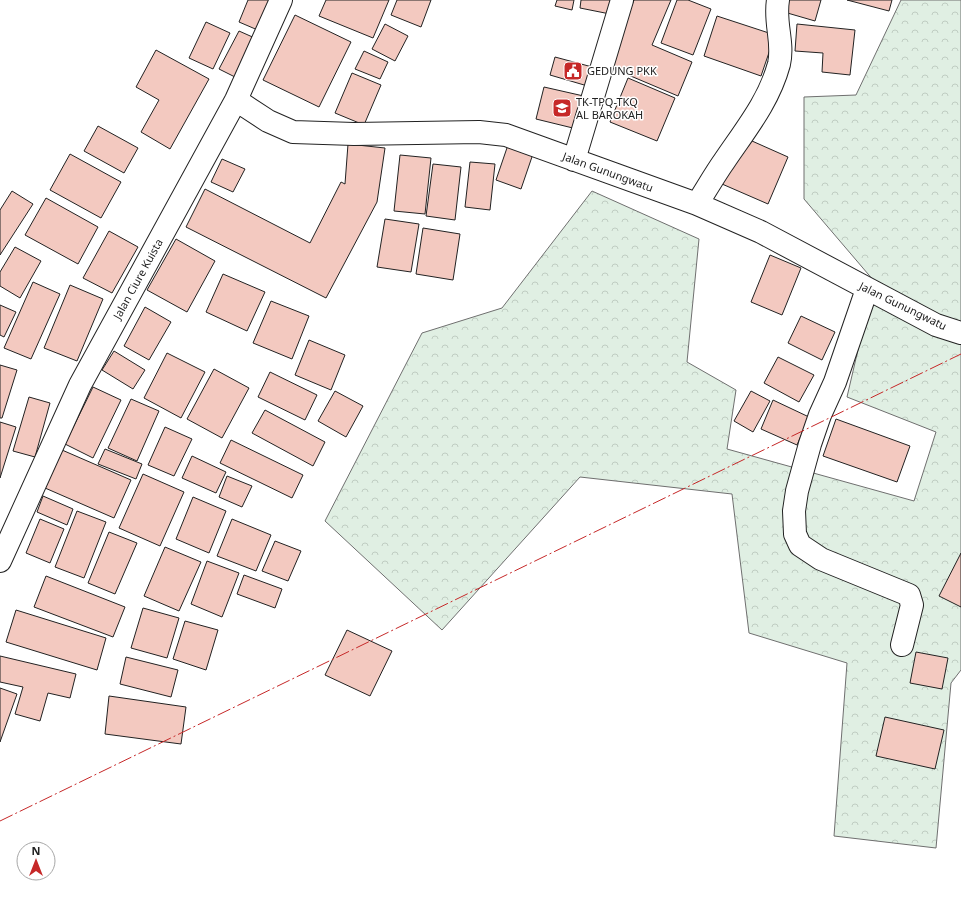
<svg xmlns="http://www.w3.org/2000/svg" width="961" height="897" viewBox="0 0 961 897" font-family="'Noto Sans',sans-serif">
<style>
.forest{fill:url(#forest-crowns);stroke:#6f6f6f}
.building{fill:#f3c9c0;stroke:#222}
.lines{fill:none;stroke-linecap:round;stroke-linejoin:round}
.street-casing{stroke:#222;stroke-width:24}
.street{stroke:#fff;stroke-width:22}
.power{stroke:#c62828;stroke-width:1;stroke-dasharray:14 3 2 3;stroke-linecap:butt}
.labels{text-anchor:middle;stroke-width:3;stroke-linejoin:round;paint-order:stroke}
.poi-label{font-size:11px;fill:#222;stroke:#fff;text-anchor:start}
.street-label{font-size:11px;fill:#222;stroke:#fff}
</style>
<defs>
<pattern id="forest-crowns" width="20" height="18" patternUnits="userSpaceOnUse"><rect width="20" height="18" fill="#e0efe3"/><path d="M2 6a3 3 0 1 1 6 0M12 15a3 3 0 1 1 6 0" fill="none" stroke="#c0cdc2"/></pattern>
</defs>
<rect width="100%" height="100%" fill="#fff"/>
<path class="forest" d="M 901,0 L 961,0 L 961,670 L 951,683 L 936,848 L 834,836 L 847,663 L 749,633 L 732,494 L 580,477 L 442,630 L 325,521 L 422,333 L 502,308 L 592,191 L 699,239 L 687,362 L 736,390 L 727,449 L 914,501 L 936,432 L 847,397 L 874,281 L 804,199 L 804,97 L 856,95 Z"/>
<path class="building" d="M 248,0 L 272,0 L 260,31 L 239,22 Z
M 326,0 L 389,0 L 373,38 L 319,16 Z
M 397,0 L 431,0 L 421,27 L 391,15 Z
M 557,0 L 574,0 L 572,10 L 555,6 Z
M 581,0 L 613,0 L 610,14 L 580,8 Z
M 634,0 L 671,0 L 652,45 L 692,62 L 678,96 L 607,66 Z
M 677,0 L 688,0 L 711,9 L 693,55 L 661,43 Z
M 787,0 L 821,0 L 815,21 L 784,12 Z
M 847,0 L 892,0 L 889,11 Z
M 295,15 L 351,42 L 319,107 L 263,80 Z
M 717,16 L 775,35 L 761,76 L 704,56 Z
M 206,22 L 230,33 L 213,69 L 189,58 Z
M 385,24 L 408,36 L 395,61 L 372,49 Z
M 797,24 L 855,30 L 850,75 L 822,72 L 823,53 L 795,51 Z
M 239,31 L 257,39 L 237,78 L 219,69 Z
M 156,50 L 209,79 L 170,149 L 141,132 L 159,100 L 136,87 Z
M 364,51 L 388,62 L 380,79 L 355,69 Z
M 555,57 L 596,68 L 591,87 L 550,75 Z
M 352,73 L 381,85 L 364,125 L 335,113 Z
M 628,78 L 675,98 L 657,141 L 610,122 Z
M 544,87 L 588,97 L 581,130 L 536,119 Z
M 98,126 L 138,148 L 124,173 L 84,151 Z
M 743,137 L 788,157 L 768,204 L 722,184 Z
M 510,139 L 535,148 L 521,189 L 496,180 Z
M 348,144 L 385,148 L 377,202 L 326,298 L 186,227 L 205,189 L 310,243 L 341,182 L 345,184 Z
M 70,154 L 121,182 L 101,218 L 50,190 Z
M 400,155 L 431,158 L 425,214 L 394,211 Z
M 222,159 L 245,169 L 233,192 L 211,182 Z
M 470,162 L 495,164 L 490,210 L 465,207 Z
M 433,164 L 461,167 L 455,220 L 426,216 Z
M 12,191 L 33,204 L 0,255 L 0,210 Z
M 46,198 L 98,227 L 78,264 L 25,235 Z
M 385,219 L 419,224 L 411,272 L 377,267 Z
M 423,228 L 460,234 L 453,280 L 416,274 Z
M 109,231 L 138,247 L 112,293 L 83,278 Z
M 176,239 L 215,261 L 187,312 L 147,290 Z
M 15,247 L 41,261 L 20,298 L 0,286 L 0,272 Z
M 770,255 L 801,268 L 782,315 L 751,302 Z
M 223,274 L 265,292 L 247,331 L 206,312 Z
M 33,282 L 60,294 L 31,359 L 4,348 Z
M 70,285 L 103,299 L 77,361 L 44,348 Z
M 271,301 L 309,316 L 292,359 L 253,343 Z
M 0,305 L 16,312 L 4,337 L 0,335 Z
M 145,307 L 171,322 L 149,360 L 124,346 Z
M 801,316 L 835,332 L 822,360 L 788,343 Z
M 309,340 L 345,355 L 331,390 L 295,375 Z
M 114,351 L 145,370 L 133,389 L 102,370 Z
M 167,353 L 205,372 L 181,418 L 144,398 Z
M 778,357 L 814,375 L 799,402 L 764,383 Z
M 0,365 L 17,370 L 2,418 L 0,418 Z
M 214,369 L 249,388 L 222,438 L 187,419 Z
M 270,372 L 317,395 L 305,420 L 258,397 Z
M 93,387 L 121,400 L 93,458 L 65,444 Z
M 335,391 L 363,406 L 346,437 L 318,421 Z
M 751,391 L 770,401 L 753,432 L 734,421 Z
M 29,397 L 50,403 L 35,457 L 13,451 Z
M 131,399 L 159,411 L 137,461 L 108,448 Z
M 773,400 L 809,417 L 797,445 L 761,429 Z
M 265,410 L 325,442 L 313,466 L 252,433 Z
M 836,419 L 910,446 L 897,482 L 823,456 Z
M 0,422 L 16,427 L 0,478 Z
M 165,427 L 192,439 L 174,476 L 148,465 Z
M 231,440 L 303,475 L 292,498 L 220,463 Z
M 105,449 L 142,464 L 136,479 L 98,464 Z
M 62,450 L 131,480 L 114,518 L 45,488 Z
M 192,456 L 226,472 L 216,493 L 182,478 Z
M 143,474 L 184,492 L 160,546 L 119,528 Z
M 227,476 L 252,486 L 242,507 L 219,497 Z
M 43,496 L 73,509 L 67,525 L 37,512 Z
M 193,497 L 226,511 L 209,553 L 176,539 Z
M 77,511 L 106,522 L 84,578 L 55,567 Z
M 40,519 L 64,529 L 50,563 L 26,553 Z
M 232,519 L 271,535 L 256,571 L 217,556 Z
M 109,532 L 137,543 L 115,594 L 88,583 Z
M 275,541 L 301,551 L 288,581 L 262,571 Z
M 165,547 L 201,562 L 179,611 L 144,596 Z
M 961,553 L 961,607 L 939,596 Z
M 207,561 L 239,573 L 222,617 L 191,604 Z
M 244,575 L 282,589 L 275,608 L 237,594 Z
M 46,576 L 125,607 L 113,637 L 34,607 Z
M 143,608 L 179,618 L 167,658 L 131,648 Z
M 16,610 L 106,638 L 97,670 L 6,642 Z
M 185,621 L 218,630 L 206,670 L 173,659 Z
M 347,630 L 392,651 L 370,696 L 325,675 Z
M 916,652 L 948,658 L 942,689 L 910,683 Z
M 0,656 L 76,674 L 70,698 L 48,693 L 40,721 L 15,714 L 23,687 L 0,682 Z
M 126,657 L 178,670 L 171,697 L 120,684 Z
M 0,688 L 17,694 L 0,742 Z
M 109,696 L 186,707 L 181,744 L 105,734 Z
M 885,717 L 944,730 L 935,769 L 876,756 Z"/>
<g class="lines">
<defs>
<path id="street" d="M 236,100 L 268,121 L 293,132 L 354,134 L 479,132 L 506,135 L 697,204 L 761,232 L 936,325 L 961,333
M 574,160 L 622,0
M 697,204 C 706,190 715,174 725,160 C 746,129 769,101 779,64 C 784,42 774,23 778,0
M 867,289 L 835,382 L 820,415 L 810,444 L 797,491 L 794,511 L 795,534 L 800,545 L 821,559 L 909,595 L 912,605 L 902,645
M 0,561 L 80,385 L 236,100 L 281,0"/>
</defs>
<use href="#street" class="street-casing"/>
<use href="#street" class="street"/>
<path class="power" d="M 0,821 L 961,354"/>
</g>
<defs>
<symbol id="civic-square" viewBox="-11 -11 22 22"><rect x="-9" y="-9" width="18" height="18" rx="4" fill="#c62828" stroke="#fff"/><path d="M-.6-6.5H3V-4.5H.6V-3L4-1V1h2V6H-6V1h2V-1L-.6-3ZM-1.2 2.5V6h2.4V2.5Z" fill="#fff"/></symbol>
<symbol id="school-square" viewBox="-11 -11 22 22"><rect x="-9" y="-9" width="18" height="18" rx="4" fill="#c62828" stroke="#fff"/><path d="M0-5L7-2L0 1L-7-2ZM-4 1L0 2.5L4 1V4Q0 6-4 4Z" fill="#fff"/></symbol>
</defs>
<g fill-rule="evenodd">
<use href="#civic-square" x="562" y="60" width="22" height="22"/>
<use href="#school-square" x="551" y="97" width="22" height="22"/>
</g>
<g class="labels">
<g class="poi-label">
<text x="587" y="75">GEDUNG PKK</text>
<text x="576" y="106">TK-TPQ-TKQ<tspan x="576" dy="13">AL BAROKAH</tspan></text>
</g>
<g class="street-label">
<text transform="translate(608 172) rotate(20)" y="4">Jalan Gunungwatu</text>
<text transform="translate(138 279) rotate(-61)" y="4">Jalan Ciure Kuista</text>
<text transform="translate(903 306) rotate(26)" y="4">Jalan Gunungwatu</text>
</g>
</g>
<g transform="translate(36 861)"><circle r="19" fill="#ffffff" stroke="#a7a7a7"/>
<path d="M0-3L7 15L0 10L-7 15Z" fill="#c62828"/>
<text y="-6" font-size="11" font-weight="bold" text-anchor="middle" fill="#222222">N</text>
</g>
</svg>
